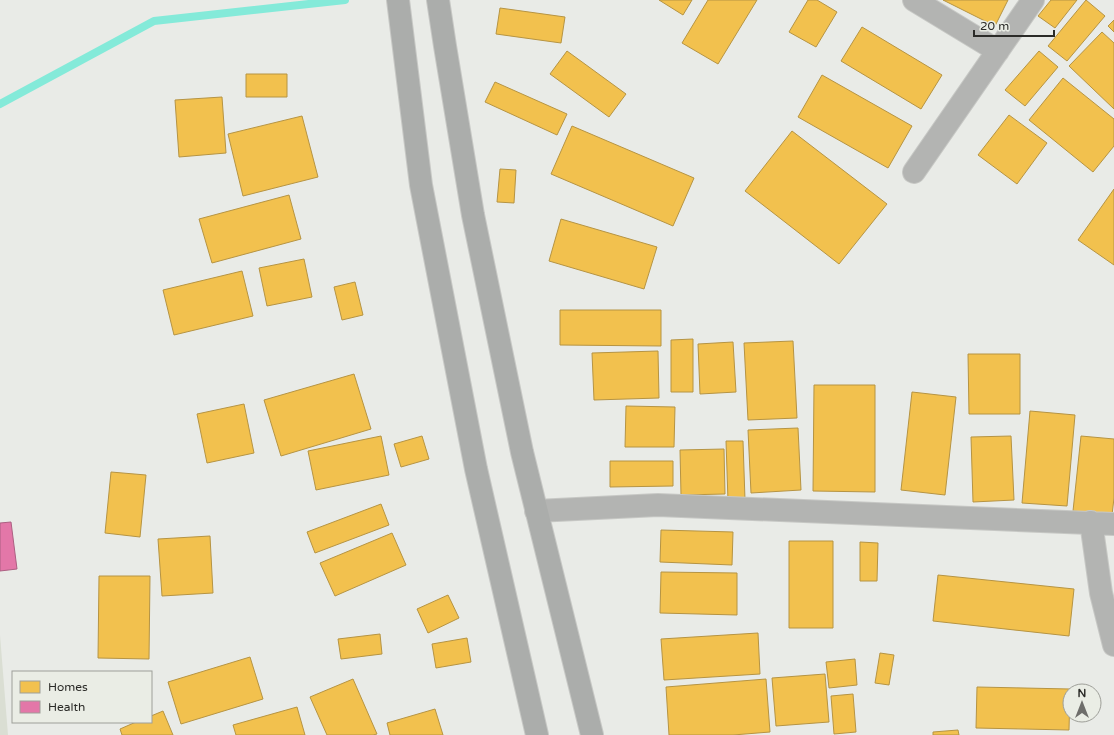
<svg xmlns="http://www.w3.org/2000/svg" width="1114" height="735" viewBox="0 0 1114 735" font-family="'Varela Round',sans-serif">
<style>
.built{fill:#daded3}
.homes{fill:#f2c14e;stroke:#b69443}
.health{fill:#e377a8;stroke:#ac6082}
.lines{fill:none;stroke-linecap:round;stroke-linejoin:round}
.stream{stroke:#84ead9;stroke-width:8}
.minor-casing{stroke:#c7c8c5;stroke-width:24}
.primary-casing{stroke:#c7c8c5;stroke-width:24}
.minor{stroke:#b3b4b2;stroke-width:22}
.primary{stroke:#abadab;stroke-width:22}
</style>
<rect width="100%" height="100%" fill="#e9ebe7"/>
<path class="built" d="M 0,635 L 8,735 L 0,735 Z"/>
<path class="homes" d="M 659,0 L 692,0 L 683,15 Z
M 708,0 L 757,0 L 718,64 L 682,43 Z
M 808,0 L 817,0 L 837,12 L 816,47 L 789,32 Z
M 943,0 L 1008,0 L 995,26 Z
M 1051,0 L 1077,0 L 1055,28 L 1038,16 Z
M 1086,0 L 1105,16 L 1067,61 L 1048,46 Z
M 500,8 L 565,17 L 561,43 L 496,34 Z
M 1114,20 L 1114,32 L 1108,26 Z
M 862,27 L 942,75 L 921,109 L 841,61 Z
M 1102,32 L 1114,43 L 1114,109 L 1069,66 Z
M 567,51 L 626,94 L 609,117 L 550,74 Z
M 1039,51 L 1058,67 L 1025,106 L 1005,90 Z
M 246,74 L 287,74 L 287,97 L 246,97 Z
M 822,75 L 912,126 L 888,168 L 798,117 Z
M 1063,78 L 1114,119 L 1114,146 L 1093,172 L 1029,120 Z
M 495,82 L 567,114 L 557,135 L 485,102 Z
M 222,97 L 226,153 L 179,157 L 175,100 Z
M 1009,115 L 1047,143 L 1017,184 L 978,155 Z
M 302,116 L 318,177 L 243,196 L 228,134 Z
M 572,126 L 694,178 L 673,226 L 551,174 Z
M 792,131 L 887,204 L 839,264 L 745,191 Z
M 500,169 L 516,170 L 514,203 L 497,202 Z
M 1114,189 L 1114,265 L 1078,240 Z
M 289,195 L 301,239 L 212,263 L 199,219 Z
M 561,219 L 657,247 L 644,289 L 549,261 Z
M 304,259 L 312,297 L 267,306 L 259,268 Z
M 242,271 L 253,316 L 174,335 L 163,290 Z
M 355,282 L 363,315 L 342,320 L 334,287 Z
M 560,310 L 661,310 L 661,346 L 560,345 Z
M 693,339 L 693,392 L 671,392 L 671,340 Z
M 793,341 L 797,418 L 748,420 L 744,343 Z
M 733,342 L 736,392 L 700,394 L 698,344 Z
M 658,351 L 659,398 L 594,400 L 592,353 Z
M 968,354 L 1020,354 L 1020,414 L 969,414 Z
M 354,374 L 371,429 L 281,456 L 264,400 Z
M 814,385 L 875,385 L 875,492 L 813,491 Z
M 912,392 L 956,397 L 945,495 L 901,490 Z
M 244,404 L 254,453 L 207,463 L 197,414 Z
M 626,406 L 675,407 L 674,447 L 625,447 Z
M 1030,411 L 1075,415 L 1067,506 L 1022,503 Z
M 798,428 L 801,490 L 751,493 L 748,430 Z
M 381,436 L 389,475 L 316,490 L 308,451 Z
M 422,436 L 429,459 L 401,467 L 394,444 Z
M 1011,436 L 1014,500 L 973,502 L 971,437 Z
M 1081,436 L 1114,439 L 1114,498 L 1112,515 L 1073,511 Z
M 726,441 L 743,441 L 745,500 L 728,501 Z
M 724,449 L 725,494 L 681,495 L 680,450 Z
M 610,461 L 673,461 L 673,486 L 610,487 Z
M 111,472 L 146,475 L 140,537 L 105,533 Z
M 381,504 L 389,525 L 315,553 L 307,532 Z
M 661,530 L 733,532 L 732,565 L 660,562 Z
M 392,533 L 406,565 L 335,596 L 320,563 Z
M 210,536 L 213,593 L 162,596 L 158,539 Z
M 789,541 L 833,541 L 833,628 L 789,628 Z
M 860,542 L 878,543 L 877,581 L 860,581 Z
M 661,572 L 737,573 L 737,615 L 660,613 Z
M 938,575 L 1074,589 L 1069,636 L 933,621 Z
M 99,576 L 150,576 L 149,659 L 98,658 Z
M 448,595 L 459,618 L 428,633 L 417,609 Z
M 758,633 L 760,674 L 664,680 L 661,639 Z
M 380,634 L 382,654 L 341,659 L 338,639 Z
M 467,638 L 471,662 L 436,668 L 432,644 Z
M 880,653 L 894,655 L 889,685 L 875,683 Z
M 250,657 L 263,699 L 181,724 L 168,682 Z
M 855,659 L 857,685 L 829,688 L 826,662 Z
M 825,674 L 829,722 L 776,726 L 772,678 Z
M 353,679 L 377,734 L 373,735 L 327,735 L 310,697 Z
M 766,679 L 770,732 L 733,735 L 669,735 L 666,687 Z
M 977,687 L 1070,689 L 1069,730 L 976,728 Z
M 853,694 L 856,732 L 834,734 L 831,696 Z
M 297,707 L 305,735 L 236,735 L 233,725 Z
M 435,709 L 443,735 L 390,735 L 387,723 Z
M 163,711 L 173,735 L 122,735 L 120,729 L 136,722 L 151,722 L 151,716 Z
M 958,730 L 959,735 L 933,735 L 933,732 Z"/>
<path class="health" d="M 11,522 L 17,569 L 0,571 L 0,523 Z"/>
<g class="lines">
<path class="stream" d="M 0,104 L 154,21 L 345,0"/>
<defs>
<path id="minor" d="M 914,0 L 998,51
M 914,172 L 1033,0
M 536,511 L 658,505 L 1114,524
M 1091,522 L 1101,593 L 1114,645"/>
<path id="primary" d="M 398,0 L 421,185 L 476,469 L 537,735
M 438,0 L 445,46 L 473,215 L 522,452 L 592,735"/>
</defs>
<use href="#minor" class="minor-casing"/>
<use href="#primary" class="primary-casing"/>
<use href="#minor" class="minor"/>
<use href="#primary" class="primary"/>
</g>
<rect x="12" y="671" width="140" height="52" fill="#eaede5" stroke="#9e9f99"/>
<rect x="20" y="681" width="20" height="12" fill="#f2c14e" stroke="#9e9f99"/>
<text x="48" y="691" font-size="12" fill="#2b2b28">Homes</text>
<rect x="20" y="701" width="20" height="12" fill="#e377a8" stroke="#9e9f99"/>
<text x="48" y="711" font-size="12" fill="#2b2b28">Health</text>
<g transform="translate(1082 703)"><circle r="19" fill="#eaede5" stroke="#9e9f99"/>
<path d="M0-3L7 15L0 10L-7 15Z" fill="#6e6e6b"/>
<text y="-6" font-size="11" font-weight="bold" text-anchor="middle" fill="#2b2b28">N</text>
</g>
<path d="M974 30v6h80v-6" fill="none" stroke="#2b2b28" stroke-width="2"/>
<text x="980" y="30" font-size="12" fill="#2b2b28" stroke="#eaede5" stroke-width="3" paint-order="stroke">20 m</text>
</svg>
